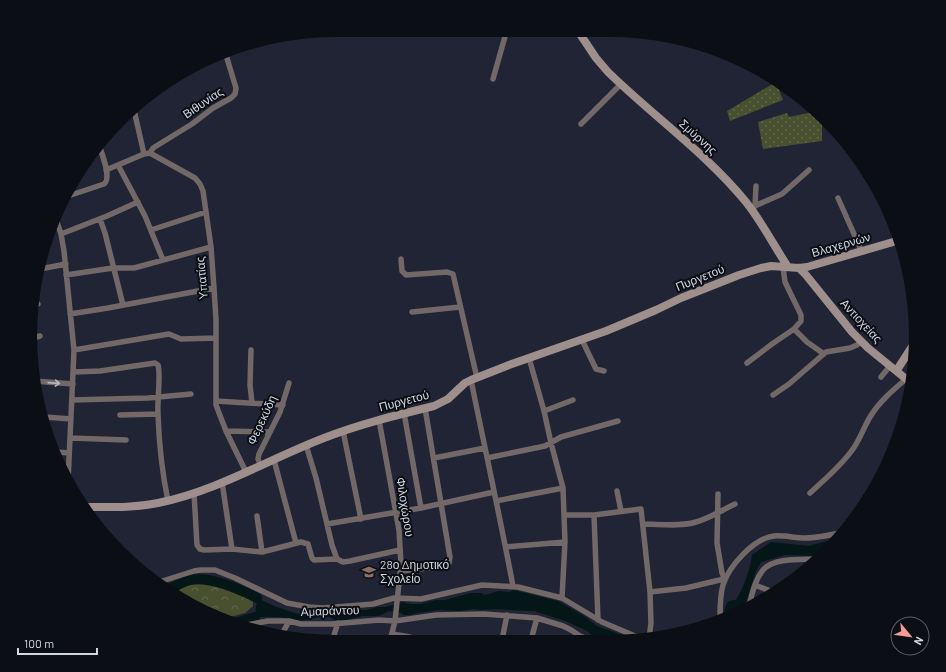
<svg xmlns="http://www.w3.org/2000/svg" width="946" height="672" viewBox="0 0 946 672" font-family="Barlow,sans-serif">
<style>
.grass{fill:url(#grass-dots)}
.park{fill:url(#park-crowns)}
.water{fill:#041616}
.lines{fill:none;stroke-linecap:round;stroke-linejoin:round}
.river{stroke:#041616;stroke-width:10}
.street{stroke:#726867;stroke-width:5.5}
.secondary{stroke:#9e8e8c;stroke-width:8}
.oneway{stroke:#b5b5bc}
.labels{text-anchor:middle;stroke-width:4;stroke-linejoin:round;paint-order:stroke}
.street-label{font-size:12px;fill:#d2d6e0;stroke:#0c0e15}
.poi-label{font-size:12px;fill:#d2d6e0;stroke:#0c0e15;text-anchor:start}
</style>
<defs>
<pattern id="grass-dots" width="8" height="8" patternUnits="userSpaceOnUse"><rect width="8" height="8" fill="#49502f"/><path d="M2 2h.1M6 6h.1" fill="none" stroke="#62684d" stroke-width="1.8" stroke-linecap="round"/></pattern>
<pattern id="park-crowns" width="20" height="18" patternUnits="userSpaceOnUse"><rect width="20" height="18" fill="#49502f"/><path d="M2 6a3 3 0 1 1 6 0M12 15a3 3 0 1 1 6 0" fill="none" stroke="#62684d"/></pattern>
</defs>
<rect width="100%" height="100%" fill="#202434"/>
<path class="grass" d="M 776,82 L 783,100 L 730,121 L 727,111 Z
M 813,112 L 822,120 L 822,141 L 763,149 L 758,122 L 787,113 L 789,117 Z"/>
<path class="park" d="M 197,581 C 216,580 237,589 253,598 L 253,606 L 245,613 L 223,619 L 201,611 L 169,591 Z"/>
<path class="water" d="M 838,538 L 821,556 L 785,555 L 761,562 L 756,571 L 743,611 L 724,617 C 725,607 725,600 736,600 C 744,587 750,570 752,555 L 771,542 L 809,546 Z
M 513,590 L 558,601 L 584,616 L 597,626 L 622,635 L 632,639 L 597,640 L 587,631 L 565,621 L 534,611 L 509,610 L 497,609 L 481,610 L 474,609 L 460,611 L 439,610 L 417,613 L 410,615 L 403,615 L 401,613 L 389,611 L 379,616 L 363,616 L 346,620 L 335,620 L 326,615 L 296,622 L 281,617 L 255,617 L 257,598 L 274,606 L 298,614 L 338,610 L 366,610 L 377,607 L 386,607 L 403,602 L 410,604 L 420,604 L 436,600 L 445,600 L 471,593 L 481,593 L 485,595 L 499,591 L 510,592 Z"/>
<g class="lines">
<path class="river" d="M 167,590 C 175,587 182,582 190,580 C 211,576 239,589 257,598
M 235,623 L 255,617"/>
<path class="street" d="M 493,79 L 506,33
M 134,110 L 144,154
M 581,124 L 621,84
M 150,153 L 153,148 L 192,124 L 213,108 L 231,98 L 235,94 L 236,88 L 226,55
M 118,165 L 145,216 L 163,260
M 106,170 L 144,154 L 150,153 L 195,178 L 200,184 L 203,191 L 211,247 L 214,288 L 216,320 L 216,405 L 226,431 L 246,472
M 68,196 L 104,184 C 112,178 102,154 99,145
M 838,198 L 862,252
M 755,206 L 756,186
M 750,208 L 782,194 L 809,170
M 55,216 L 61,234 L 64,251 L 74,350 L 68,482
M 100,219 L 105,233 L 123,305
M 151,230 L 206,212
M 61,234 L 107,216 L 138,202
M 401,259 L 402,271 L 406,275 L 447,272 L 453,274 L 477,378
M 40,269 L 66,264
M 66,275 L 113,268 L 134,268 L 211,247
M 33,305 L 38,304
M 412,312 L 460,307
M 70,314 L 108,308 L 214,288
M 794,329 L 807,342 L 824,354
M 33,338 L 40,336
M 582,340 L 596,369 L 604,371
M 74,350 L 163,335 L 169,334 L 181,339 L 216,338
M 251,350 L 250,385 L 252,403
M 529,358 L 544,411 L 551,443 L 563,488 L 565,542 L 562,598
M 747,363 L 772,344 L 794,329 L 801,321 L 801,315 L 785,282 L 783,267
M 74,372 L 100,371 L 155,363 L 158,365 C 161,373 157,403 158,414 C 159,444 162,472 168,501
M 881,377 L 890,366
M 471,380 C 485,449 500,517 513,586
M 34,381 L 73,384
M 773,395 L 789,384 L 826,352 L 850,348 L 857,345 L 861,341
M 72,400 L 148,398 L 191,394
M 216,401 L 283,405
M 544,411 L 573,400
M 404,413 L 421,508
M 120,415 L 158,414
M 45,417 L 71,419
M 379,420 L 399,530 L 401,564 L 395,621 L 390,641
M 226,431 L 269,432
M 343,431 L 361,519
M 70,438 L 126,440
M 306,445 L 316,478 L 332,545 L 337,559 L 343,562 L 350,561 L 400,550
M 56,452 L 69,453
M 434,458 L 485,448
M 487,458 L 545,446 L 561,437 L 618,421
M 274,460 L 296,543
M 261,466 L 258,459 L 259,454 L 280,412 L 289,383
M 222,482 L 232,549
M 617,491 L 621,511
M 194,493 L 197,545 L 200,549 L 204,550 L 232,549 L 262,552 L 301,542 L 308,544 L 312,558 L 314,560 L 337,559
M 810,493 C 825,479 841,466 853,449 C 860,439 864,427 870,417 C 879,402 893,390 906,379
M 718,494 L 717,543 L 722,573 L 725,580
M 496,501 L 563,488
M 564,515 L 594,515 L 641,509 L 650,592 L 651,623 L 649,639
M 594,515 L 598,620
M 257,516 L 262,552
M 327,524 L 421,508 L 494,492
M 643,524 C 660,524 679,527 696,522 C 710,518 722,510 735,504
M 506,547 L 565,542
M 401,571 L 445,566 L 449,563 L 450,557 L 425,408
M 156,583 L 194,571 L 201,570 L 215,570 L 235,578 L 287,603 L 309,607 L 323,608 L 373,604 L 394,598 L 421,599 L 482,585 L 518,587 L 562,598 L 602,622 L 642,639
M 755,585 L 773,592
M 650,592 L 686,588 L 724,579
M 748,609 C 752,596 754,581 763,570 C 774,557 803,560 818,559
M 720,618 C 720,607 720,595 723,585 C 729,566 754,538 774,536 C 784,535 795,538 805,538 C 818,538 831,535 844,532
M 241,626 L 268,621 L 289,621 L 301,624 L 332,624 L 379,620 L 395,621 L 436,615 L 484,614 L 537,618 L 563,626 L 571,630 L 580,636 L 590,640
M 392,634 L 410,637 L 421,641
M 281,636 L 289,621
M 502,640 L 507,615
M 531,640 L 537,618
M 572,640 L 580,636
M 332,641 L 338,623"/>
<path class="secondary" d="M 580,34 L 596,58 L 608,72 C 653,116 706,153 746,202 C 762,222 774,246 788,267
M 799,268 L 806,275 L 852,332 L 868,348 L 911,383
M 897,370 L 915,342
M 85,507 C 109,507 134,508 158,503 C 217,491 269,459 324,438 C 360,424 397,415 434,406 L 448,399 L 465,383 L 471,380 L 509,365 L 606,331 L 656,310 L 681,298 L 739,275 L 761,268 L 771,266 L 799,268 L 807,267 L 900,240"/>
</g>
<defs><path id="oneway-shaft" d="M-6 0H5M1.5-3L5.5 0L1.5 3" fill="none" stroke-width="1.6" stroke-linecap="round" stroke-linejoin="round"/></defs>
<use class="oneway" href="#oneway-shaft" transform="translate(54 383) rotate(4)"/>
<defs>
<symbol id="school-bare" viewBox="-9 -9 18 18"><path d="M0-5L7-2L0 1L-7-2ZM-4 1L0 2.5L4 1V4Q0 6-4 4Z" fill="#8d6e63" stroke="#0c0e15" stroke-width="2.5" paint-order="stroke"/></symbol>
</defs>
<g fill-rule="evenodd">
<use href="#school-bare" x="359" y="562" width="20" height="20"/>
</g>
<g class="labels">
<g class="street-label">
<text transform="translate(203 103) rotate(-34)" y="4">Βιθυνίας</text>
<text transform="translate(698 137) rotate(42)" y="4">Σμύρνης</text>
<text transform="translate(841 245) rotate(-16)" y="4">Βλαχερνών</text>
<text transform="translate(202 278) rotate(-95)" y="4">Υπατίας</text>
<text transform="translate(700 278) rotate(-22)" y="4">Πυργετού</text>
<text transform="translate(861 321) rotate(47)" y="4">Αντιοχείας</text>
<text transform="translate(404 401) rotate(-15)" y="4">Πυργετού</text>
<text transform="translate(262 420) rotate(-65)" y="4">Φερεκύδη</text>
<text transform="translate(405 507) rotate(81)" y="4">Φιλοχώρου</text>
<text transform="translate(330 611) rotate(-2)" y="4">Αμαράντου</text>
</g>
<g class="poi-label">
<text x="380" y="569">28ο Δημοτικό<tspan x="380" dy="14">Σχολείο</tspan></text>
</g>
</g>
<path d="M0 0H946V672H0ZM336 37H610A299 299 0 0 1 909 336V336A299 299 0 0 1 610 635H336A299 299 0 0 1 37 336V336A299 299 0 0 1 336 37Z" fill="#0c0e15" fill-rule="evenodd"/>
<g transform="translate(910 636) rotate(119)"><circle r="19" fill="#0c0e15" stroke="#5b5e66"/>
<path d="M0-3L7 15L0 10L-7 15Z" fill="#f59c96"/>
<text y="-6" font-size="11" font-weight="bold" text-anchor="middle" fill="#d2d6e0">N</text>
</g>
<path d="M18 648v6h79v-6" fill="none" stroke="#d2d6e0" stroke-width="2"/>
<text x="24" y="648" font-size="12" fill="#d2d6e0" stroke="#0c0e15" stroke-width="3" paint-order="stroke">100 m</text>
</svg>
